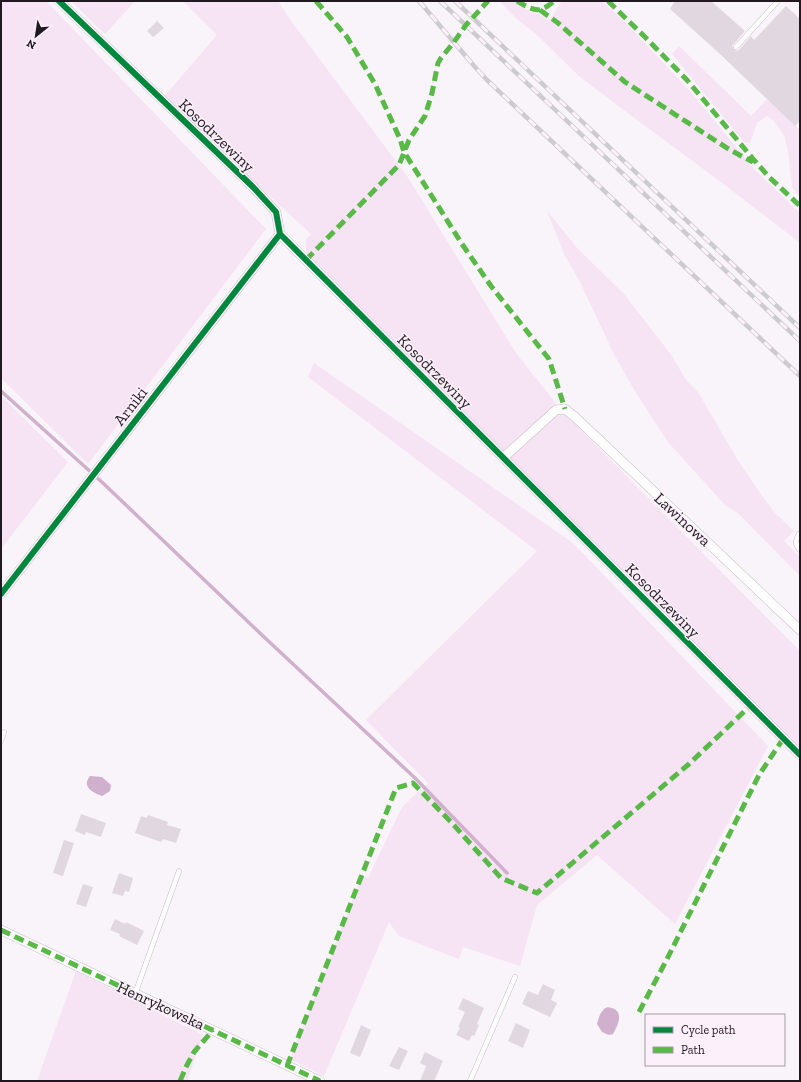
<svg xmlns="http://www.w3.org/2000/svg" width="801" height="1082" viewBox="0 0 801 1082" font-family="'Zilla Slab',serif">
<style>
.green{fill:#f6e3f4}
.water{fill:#d0b0cd}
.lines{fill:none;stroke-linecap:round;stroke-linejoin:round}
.stream{stroke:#d0b0cd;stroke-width:3.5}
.building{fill:#e1d7e1}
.service-casing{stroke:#c7bfc6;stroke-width:5.5}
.minor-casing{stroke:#c7bfc6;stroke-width:10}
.service{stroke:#fefdfe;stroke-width:4.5}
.minor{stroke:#fefdfe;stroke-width:9}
.rail-casing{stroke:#cdcbcd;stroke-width:4.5}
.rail{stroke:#fcf1fb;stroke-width:3;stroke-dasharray:9;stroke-linecap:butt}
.quiet{stroke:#58b947;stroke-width:5;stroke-dasharray:10 5;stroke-linecap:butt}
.cycleway-casing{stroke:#fcf1fb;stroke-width:8}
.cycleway{stroke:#00873e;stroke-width:6}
.labels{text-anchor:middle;stroke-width:3;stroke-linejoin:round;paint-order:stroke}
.street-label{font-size:16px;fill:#221821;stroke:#fcf1fb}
</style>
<rect width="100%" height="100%" fill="#f9f4f9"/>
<path class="green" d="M 1,1 L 46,1 L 266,229 L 88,464 L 1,378 Z
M 71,1 L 135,1 L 105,34 Z
M 183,1 L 278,1 L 291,21 L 407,176 L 516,353 L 562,411 L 800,651 L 800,755 L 306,260 L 306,239 L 311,234 L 163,98 L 217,35 Z
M 499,1 L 514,1 L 530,12 L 541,15 L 549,21 L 562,1 L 602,1 L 625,22 L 689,90 L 754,169 L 800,213 L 800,243 L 725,185 L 617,105 L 579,76 L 536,34 L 518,20 Z
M 679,46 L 751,116 L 767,99 L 800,130 L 800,197 L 792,187 L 788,150 L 784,135 L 773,120 L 767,116 L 757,123 L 750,143 L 744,142 L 672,54 Z
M 547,211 L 578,249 L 624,294 L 672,356 L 686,380 L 698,392 L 737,459 L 762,496 L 775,513 L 794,531 L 784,541 L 800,557 L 800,576 L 739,514 L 725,505 L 668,442 L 633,388 L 614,354 L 579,280 L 565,256 Z
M 314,363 L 573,543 L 768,746 L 675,924 L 597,855 L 537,905 L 520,966 L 463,947 L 459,959 L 399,936 L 389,922 L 324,1076 L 290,1059 L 362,876 L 368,878 L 402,807 L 428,783 L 366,720 L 537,551 L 308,377 Z
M 1,396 L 68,462 L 1,549 Z
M 76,971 L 203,1035 L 187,1081 L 37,1081 Z"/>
<path class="water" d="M 90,776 L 102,777 L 111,785 L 110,791 L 102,796 C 93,793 81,787 90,776 Z
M 608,1007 C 625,1010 619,1023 613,1034 L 609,1035 L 602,1032 L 597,1024 C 599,1017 601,1009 608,1007 Z"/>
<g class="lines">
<path class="stream" d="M 1,391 L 104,484 L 263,636 L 415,778 L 507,873"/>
</g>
<path class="building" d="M 675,1 L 711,1 L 745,31 L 732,46 L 733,48 L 736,51 L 739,50 L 751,36 L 754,40 L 786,6 L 800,19 L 800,121 L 795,126 L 720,54 L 670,9 Z
M 157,21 L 164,28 L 153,37 L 147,31 Z
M 81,814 L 106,823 L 101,837 L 86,832 L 85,835 L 75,831 Z
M 148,815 L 168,822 L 167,825 L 181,829 L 176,843 L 163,839 L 161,842 L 135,833 L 141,816 L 147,818 Z
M 64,840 L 74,843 L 63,876 L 53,873 Z
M 119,873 L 133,878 L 129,892 L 125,891 L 123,896 L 112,893 Z
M 83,884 L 93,887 L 86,907 L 76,904 Z
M 115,919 L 125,924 L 126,922 L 144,931 L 137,945 L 119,936 L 120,934 L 110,930 Z
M 543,984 L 555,990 L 551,1000 L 557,1003 L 550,1017 L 522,1004 L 528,991 L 538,995 Z
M 463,998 L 484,1008 L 477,1024 L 479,1025 L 474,1036 L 472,1035 L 469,1041 L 456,1035 L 460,1028 L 458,1027 L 465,1012 L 458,1009 Z
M 516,1023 L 530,1030 L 523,1048 L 508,1041 Z
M 361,1025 L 371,1030 L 360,1057 L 350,1053 Z
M 399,1047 L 408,1051 L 399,1070 L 389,1066 Z
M 425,1052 L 443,1061 L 434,1081 L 420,1081 L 426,1066 L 420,1063 Z"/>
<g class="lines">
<defs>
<path id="service" d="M 736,47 L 778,1
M 799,534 C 795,540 795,545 800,550
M 1,741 L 4,732
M 135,994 L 179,871
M 470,1081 L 515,977"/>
<path id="minor" d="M 59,1 L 253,187 L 276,212 L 280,234 L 800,755
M 503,458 L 556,410 L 565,409 L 574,416 L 800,630
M 1,594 L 280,234
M 1,930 L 320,1081"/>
</defs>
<use href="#service" class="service-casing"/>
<use href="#minor" class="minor-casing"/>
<use href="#service" class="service"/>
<use href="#minor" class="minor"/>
<defs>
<path id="rail" d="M 419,1 L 475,67 L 487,80 L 800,376
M 440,1 L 800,341
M 455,1 L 800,328"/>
</defs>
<use href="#rail" class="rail-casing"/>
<use href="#rail" class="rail"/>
<path class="quiet" d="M 316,1 L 347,37 L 375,84 L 400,139 L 404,152 L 462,244 L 491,286 L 549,359 L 565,409
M 517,1 C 534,11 539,14 554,1
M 608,1 L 646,38 L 687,80 L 754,160 L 769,177 L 800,206
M 540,10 L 558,23 L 625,82 L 730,150 L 753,162
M 306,260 L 399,165 L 409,140 L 425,116 L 432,93 L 438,63 L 441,58 L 454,42 L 466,25 L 488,1
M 1,930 L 320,1081
M 639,1012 L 666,961 L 759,775 L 783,739
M 287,1066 L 396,788 L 413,783 L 452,823 L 501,878 L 537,893 L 689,764 L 750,706
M 180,1081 L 187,1065 L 194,1052 L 213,1030"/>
<defs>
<path id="cycleway" d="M 59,1 L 253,187 L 276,212 L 280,234 L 800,755
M 1,594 L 280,234"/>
</defs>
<use href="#cycleway" class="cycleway-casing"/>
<use href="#cycleway" class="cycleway"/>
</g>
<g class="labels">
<g class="street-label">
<text transform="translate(217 135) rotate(44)" y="6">Kosodrzewiny</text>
<text transform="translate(435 371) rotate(45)" y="6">Kosodrzewiny</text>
<text transform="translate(130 406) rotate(-52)" y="6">Arniki</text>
<text transform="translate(683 519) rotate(43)" y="6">Lawinowa</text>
<text transform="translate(663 600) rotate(45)" y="6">Kosodrzewiny</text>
<text transform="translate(161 1005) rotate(25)" y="6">Henrykowska</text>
</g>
</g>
<rect width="801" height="1082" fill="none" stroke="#221821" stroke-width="4"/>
<rect x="645" y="1014" width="140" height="52" fill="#fcf1fb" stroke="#a59aa4"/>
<rect x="653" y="1027" width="20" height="6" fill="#00873e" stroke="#a59aa4"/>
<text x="681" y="1034" font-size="12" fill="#221821">Cycle path</text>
<rect x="653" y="1047" width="20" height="6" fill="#58b947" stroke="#a59aa4"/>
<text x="681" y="1054" font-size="12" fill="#221821">Path</text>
<g transform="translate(36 36) rotate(210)" stroke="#fcf1fb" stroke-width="3" paint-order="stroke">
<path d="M0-3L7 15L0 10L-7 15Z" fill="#221821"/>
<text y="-6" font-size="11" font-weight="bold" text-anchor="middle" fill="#221821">N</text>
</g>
</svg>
